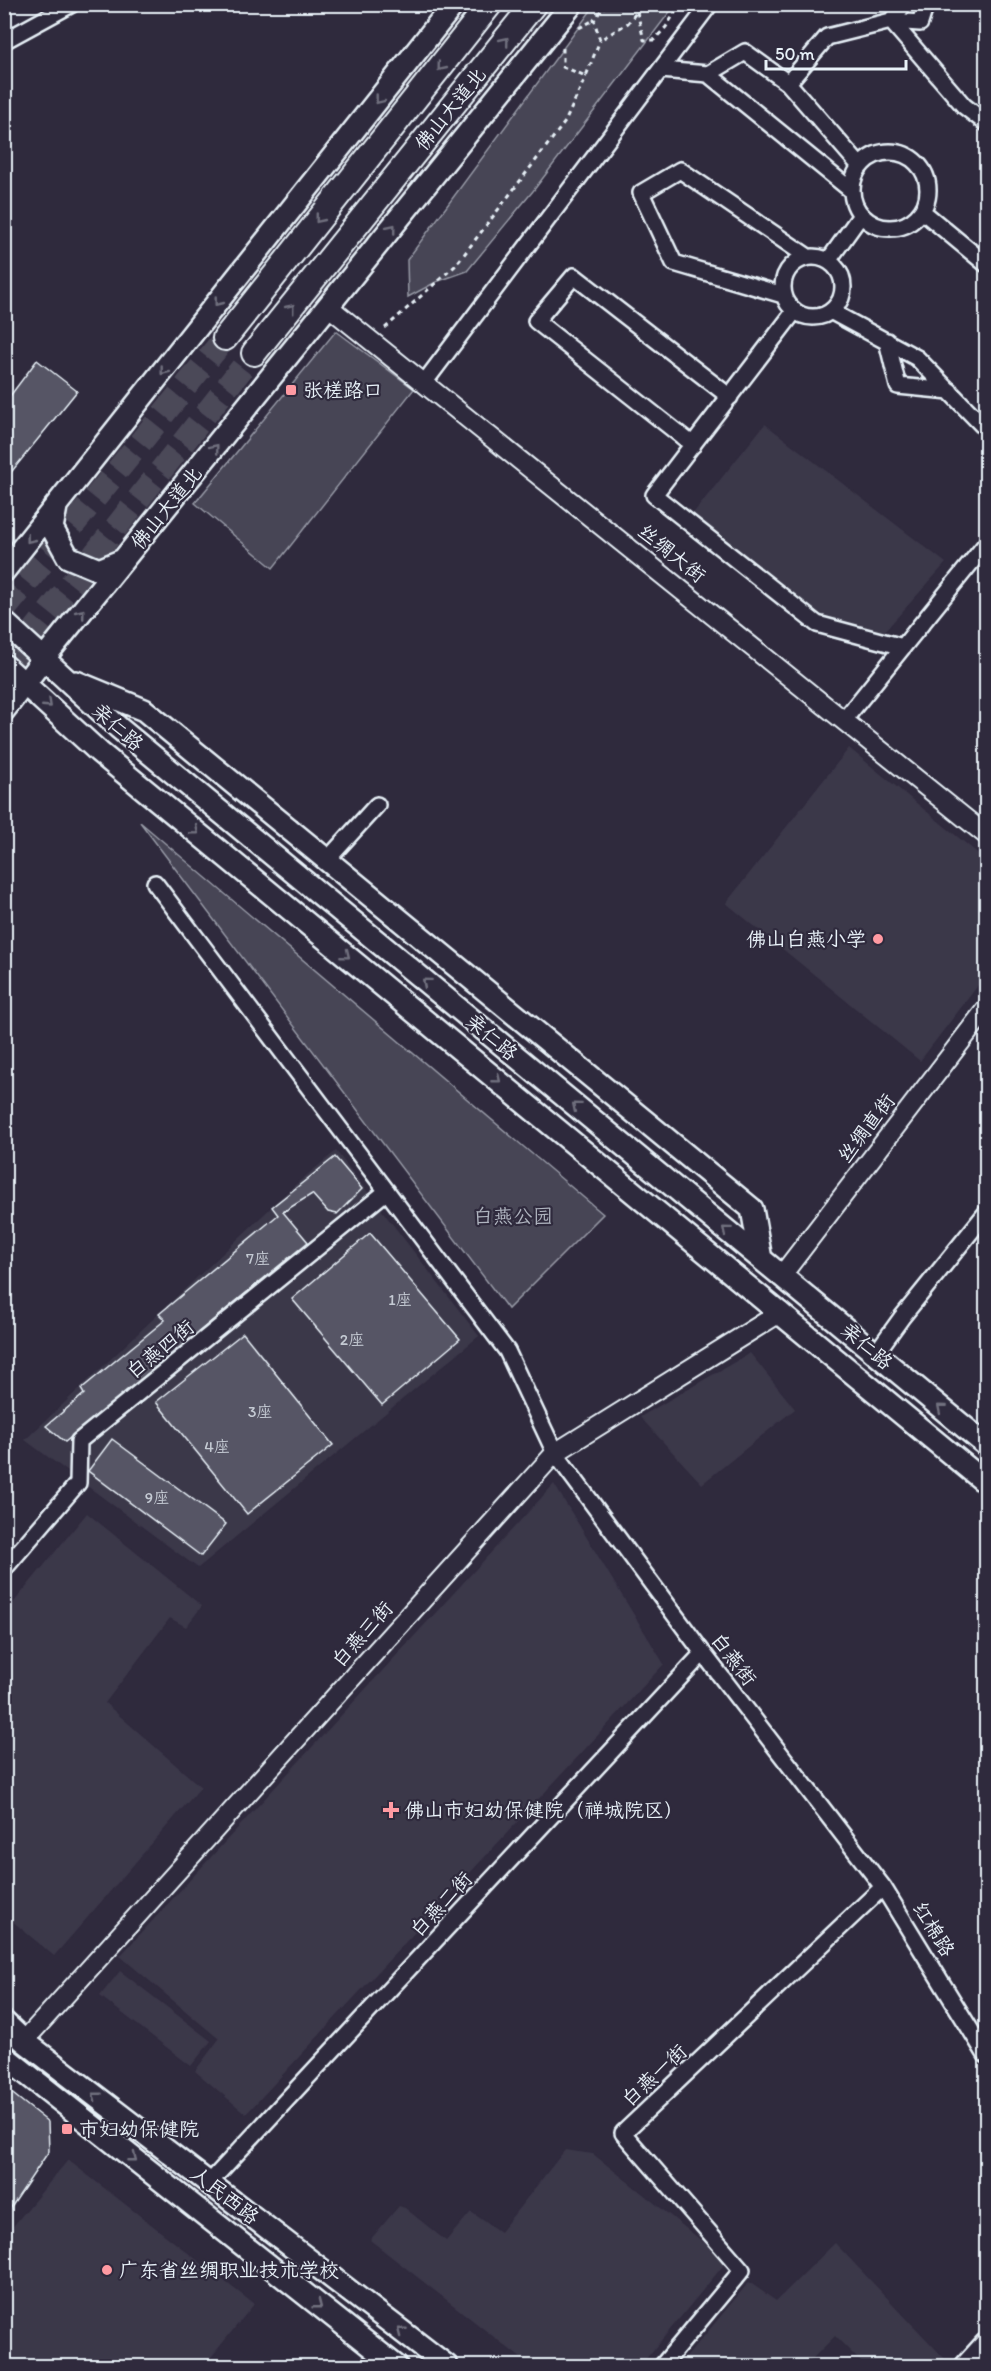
<svg xmlns="http://www.w3.org/2000/svg" width="991" height="2371" viewBox="0 0 991 2371" font-family="Itim,'LXGW WenKai TC',sans-serif">
<style>
.built{fill:#3b3749}
.green{fill:#464455;stroke:#979aa6;stroke-width:1.5}
.building{fill:#575565;stroke:#e8f1f8;stroke-width:1.5}
.lines{fill:none;stroke-linecap:round;stroke-linejoin:round}
.trunk-tunnel{stroke:#4b4859;stroke-width:24;stroke-dasharray:24 12;stroke-linecap:butt}
.minor-casing{stroke:#e8f1f8;stroke-width:20}
.tertiary-casing{stroke:#e8f1f8;stroke-width:22}
.secondary-casing{stroke:#e8f1f8;stroke-width:26}
.trunk-casing{stroke:#e8f1f8;stroke-width:28}
.path{stroke:#e8f1f8;stroke-width:3;stroke-dasharray:4.5 4.5;stroke-linecap:butt}
.minor{stroke:#2f2a3d;stroke-width:15}
.tertiary{stroke:#2f2a3d;stroke-width:18}
.secondary{stroke:#2f2a3d;stroke-width:21}
.trunk{stroke:#2f2a3d;stroke-width:24}
.oneway{stroke:#70707e}
.poi-dot{fill:#ff9aa2;stroke:#2f2a3d;stroke-width:2}
.labels{text-anchor:middle;stroke-width:4.5;stroke-linejoin:round;paint-order:stroke}
.number-label{font-size:16px;fill:#c4cad3}
.street-label{font-size:20px;fill:#e8f1f8;stroke:#2f2a3d}
.poi-label{font-size:20px;fill:#e8f1f8;stroke:#2f2a3d;text-anchor:start}
.park-label{font-size:20px;fill:#afb4bf;stroke:#2f2a3d}
</style>
<rect width="100%" height="100%" fill="#2f2a3d"/>
<filter id="ink" filterUnits="userSpaceOnUse"><feTurbulence type="fractalNoise" baseFrequency=".0167" numOctaves="2"/><feDisplacementMap in="SourceGraphic" scale="12" xChannelSelector="R" yChannelSelector="G"/><feConvolveMatrix kernelMatrix="1 2 1 2 8 2 1 2 1" color-interpolation-filters="sRGB"/></filter>
<g filter="url(#ink)">
<path class="built" d="M 765,424 L 946,563 L 884,632 L 820,619 L 691,516 Z
M 849,748 L 986,860 L 986,975 L 920,1061 L 726,903 Z
M 336,1151 L 479,1336 L 198,1568 L 25,1440 L 295,1185 Z
M 750,1353 L 795,1409 L 702,1484 L 640,1417 Z
M 554,1484 L 664,1664 L 246,2114 L 195,2071 L 219,2039 L 120,1956 Z
M 87,1513 L 202,1606 L 186,1627 L 170,1618 L 105,1703 L 201,1787 L 54,1956 L 5,1915 L 5,1613 Z
M 120,1971 L 211,2041 L 191,2066 L 100,1996 Z
M 565,2150 L 593,2154 L 727,2261 L 640,2366 L 531,2366 L 370,2240 L 399,2206 L 405,2208 L 446,2241 L 471,2212 L 500,2232 Z
M 68,2160 L 254,2304 L 204,2366 L 5,2366 L 5,2236 Z
M 835,2243 L 945,2359 L 938,2366 L 865,2366 L 835,2336 L 805,2366 L 679,2366 L 749,2282 L 776,2301 Z"/>
<path class="green" d="M 595,5 L 675,5 L 533,191 L 467,271 L 436,282 L 408,297 L 407,260 Z
M 336,331 L 414,389 L 273,568 L 195,503 Z
M 140,822 L 603,1214 L 508,1309 Z"/>
<path class="building" d="M 37,360 L 77,391 L 4,481 L 4,404 Z
M 335,1157 L 362,1189 L 337,1214 L 328,1212 L 312,1194 L 283,1212 L 308,1242 L 65,1442 L 46,1426 L 84,1394 L 81,1389 L 165,1320 L 159,1314 L 278,1215 L 272,1207 Z
M 370,1233 L 460,1339 L 382,1405 L 292,1299 Z
M 243,1333 L 333,1445 L 247,1514 L 156,1402 Z
M 112,1439 L 226,1524 L 201,1556 L 88,1471 Z
M 4,2087 L 48,2122 L 49,2151 L 4,2218 Z"/>
<g class="lines">
<path class="trunk-tunnel" d="M 4,610 L 225,338
M 4,669 L 254,353"/>
<defs>
<path id="minor" d="M 891,21 L 964,106 L 986,123
M 891,21 L 920,23 L 926,4
M 4,41 L 72,4
M 661,70 L 708,74 L 852,191
M 708,74 L 745,52 L 788,83
M852 190a38 38 0 1 1 76 0a38 38 0 1 1-76 0Z
M 860,166 L 788,83 L 827,37 L 891,21 L 904,4
M 922,211 L 986,264
M783 287a30 30 0 1 1 60 0a30 30 0 1 1-60 0Z
M 828,261 L 861,215
M 783,295 L 674,263 L 641,193 L 680,170 L 808,257
M 794,312 L 654,495 L 817,624 L 903,647
M 832,312 L 917,358 L 986,429
M 887,341 L 898,386 L 950,391
M 424,383 L 710,4
M 693,445 L 536,321 L 574,276 L 730,397
M 844,720 L 986,544
M 327,860 L 377,805
M 155,883 L 507,1351 L 555,1453 L 703,1653 L 883,1887 L 986,2055
M 876,1353 L 902,1317 L 986,1213
M 4,1569 L 78,1483 L 79,1441 L 387,1191
M 209,2183 L 703,1653
M 662,2366 L 742,2270 L 623,2133 L 883,1887"/>
<path id="tertiary" d="M 329,307 L 986,835
M 782,1275 L 986,1009
M 24,2041 L 555,1453 L 781,1312"/>
<path id="secondary" d="M 56,507 L 52,528 L 68,557 L 99,570 L 123,560
M 4,571 L 454,4
M 4,622 L 119,728 L 986,1445
M 4,665 L 99,752 L 986,1483
M 76,682 L 144,710 L 752,1209 L 761,1259
M 4,710 L 44,658 L 572,4
M 4,2022 L 24,2041 L 447,2366
M 4,2056 L 396,2366
M 966,2366 L 986,2344"/>
<path id="trunk" d="M 225,338 L 490,4
M 254,353 L 534,4"/>
</defs>
<use href="#minor" class="minor-casing"/>
<use href="#tertiary" class="tertiary-casing"/>
<use href="#secondary" class="secondary-casing"/>
<use href="#trunk" class="trunk-casing"/>
<path class="path" d="M 606,4 L 594,20 L 600,40 L 628,23 L 643,4
M 637,12 L 644,40 L 654,40 L 666,27 L 676,11 L 673,4
M 579,28 L 594,20
M 563,48 L 563,67 L 586,76 L 600,40
M 385,328 L 456,265 L 565,122 L 586,76"/>
<use href="#minor" class="minor"/>
<use href="#tertiary" class="tertiary"/>
<use href="#secondary" class="secondary"/>
<use href="#trunk" class="trunk"/>
</g>
<defs><path id="oneway-chevron" d="M-2-3.5L2.5 0L-2 3.5" fill="none" stroke-width="1.6" stroke-linecap="round" stroke-linejoin="round" transform="scale(1.5)"/></defs>
<g class="oneway">
<use href="#oneway-chevron" transform="translate(505 41) rotate(-51)"/>
<use href="#oneway-chevron" transform="translate(441 67) rotate(129)"/>
<use href="#oneway-chevron" transform="translate(379 100) rotate(128)"/>
<use href="#oneway-chevron" transform="translate(319 219) rotate(129)"/>
<use href="#oneway-chevron" transform="translate(392 228) rotate(-51)"/>
<use href="#oneway-chevron" transform="translate(218 302) rotate(128)"/>
<use href="#oneway-chevron" transform="translate(291 308) rotate(-51)"/>
<use href="#oneway-chevron" transform="translate(164 371) rotate(128)"/>
<use href="#oneway-chevron" transform="translate(215 448) rotate(-51)"/>
<use href="#oneway-chevron" transform="translate(30 539) rotate(129)"/>
<use href="#oneway-chevron" transform="translate(81 613) rotate(-51)"/>
<use href="#oneway-chevron" transform="translate(48 704) rotate(43)"/>
<use href="#oneway-chevron" transform="translate(195 831) rotate(39)"/>
<use href="#oneway-chevron" transform="translate(346 955) rotate(39)"/>
<use href="#oneway-chevron" transform="translate(426 982) rotate(-140)"/>
<use href="#oneway-chevron" transform="translate(497 1079) rotate(39)"/>
<use href="#oneway-chevron" transform="translate(576 1106) rotate(-140)"/>
<use href="#oneway-chevron" transform="translate(726 1230) rotate(-140)"/>
<use href="#oneway-chevron" transform="translate(941 1408) rotate(-140)"/>
<use href="#oneway-chevron" transform="translate(96 2096) rotate(-142)"/>
<use href="#oneway-chevron" transform="translate(133 2158) rotate(38)"/>
<use href="#oneway-chevron" transform="translate(318 2305) rotate(38)"/>
<use href="#oneway-chevron" transform="translate(401 2331) rotate(-142)"/>
</g>
</g>
<g class="poi-dot">
<rect x="285" y="384" width="12" height="12" rx="3"/>
<circle cx="878" cy="939" r="6"/>
<path d="M388 1801h6v6h6v6h-6v6h-6v-6h-6v-6h6z"/>
<rect x="61" y="2123" width="12" height="12" rx="3"/>
<circle cx="107" cy="2270" r="6"/>
</g>
<g class="labels">
<g class="number-label">
<text x="258" y="1264">7座</text>
<text x="400" y="1305">1座</text>
<text x="352" y="1345">2座</text>
<text x="260" y="1417">3座</text>
<text x="217" y="1452">4座</text>
<text x="157" y="1503">9座</text>
</g>
<g class="street-label">
<text transform="translate(450 109) rotate(-51)" y="7">佛山大道北</text>
<text transform="translate(166 508) rotate(-51)" y="7">佛山大道北</text>
<text transform="translate(672 553) rotate(39)" y="7">丝绸大街</text>
<text transform="translate(118 727) rotate(41)" y="7">亲仁路</text>
<text transform="translate(492 1037) rotate(40)" y="7">亲仁路</text>
<text transform="translate(866 1128) rotate(-53)" y="7">丝绸直街</text>
<text transform="translate(867 1346) rotate(40)" y="7">亲仁路</text>
<text transform="translate(160 1349) rotate(-39)" y="7">白燕四街</text>
<text transform="translate(362 1634) rotate(-48)" y="7">白燕三街</text>
<text transform="translate(734 1659) rotate(53)" y="7">白燕街</text>
<text transform="translate(441 1904) rotate(-47)" y="7">白燕二街</text>
<text transform="translate(934 1929) rotate(58)" y="7">红棉路</text>
<text transform="translate(654 2075) rotate(-43)" y="7">白燕一街</text>
<text transform="translate(225 2195) rotate(38)" y="7">人民西路</text>
</g>
<g class="poi-label">
<text x="303" y="397">张槎路口</text>
<text x="866" y="946" text-anchor="end">佛山白燕小学</text>
<text x="404" y="1817">佛山市妇幼保健院（禅城院区）</text>
<text x="79" y="2136">市妇幼保健院</text>
<text x="119" y="2277">广东省丝绸职业技术学校</text>
</g>
<g class="park-label">
<text x="513" y="1223">白燕公园</text>
</g>
</g>
<rect width="991" height="2371" fill="none" stroke="#2f2a3d" stroke-width="24"/>
<rect x="12" y="12" width="967" height="2347" fill="none" stroke="#e8f1f8" stroke-width="2" filter="url(#ink)"/>
<path d="M766 60v9h140v-9" fill="none" stroke="#e8f1f8" stroke-width="3"/>
<text x="775" y="60" font-size="18" fill="#e8f1f8" stroke="#2f2a3d" stroke-width="4.5" paint-order="stroke">50 m</text>
</svg>
